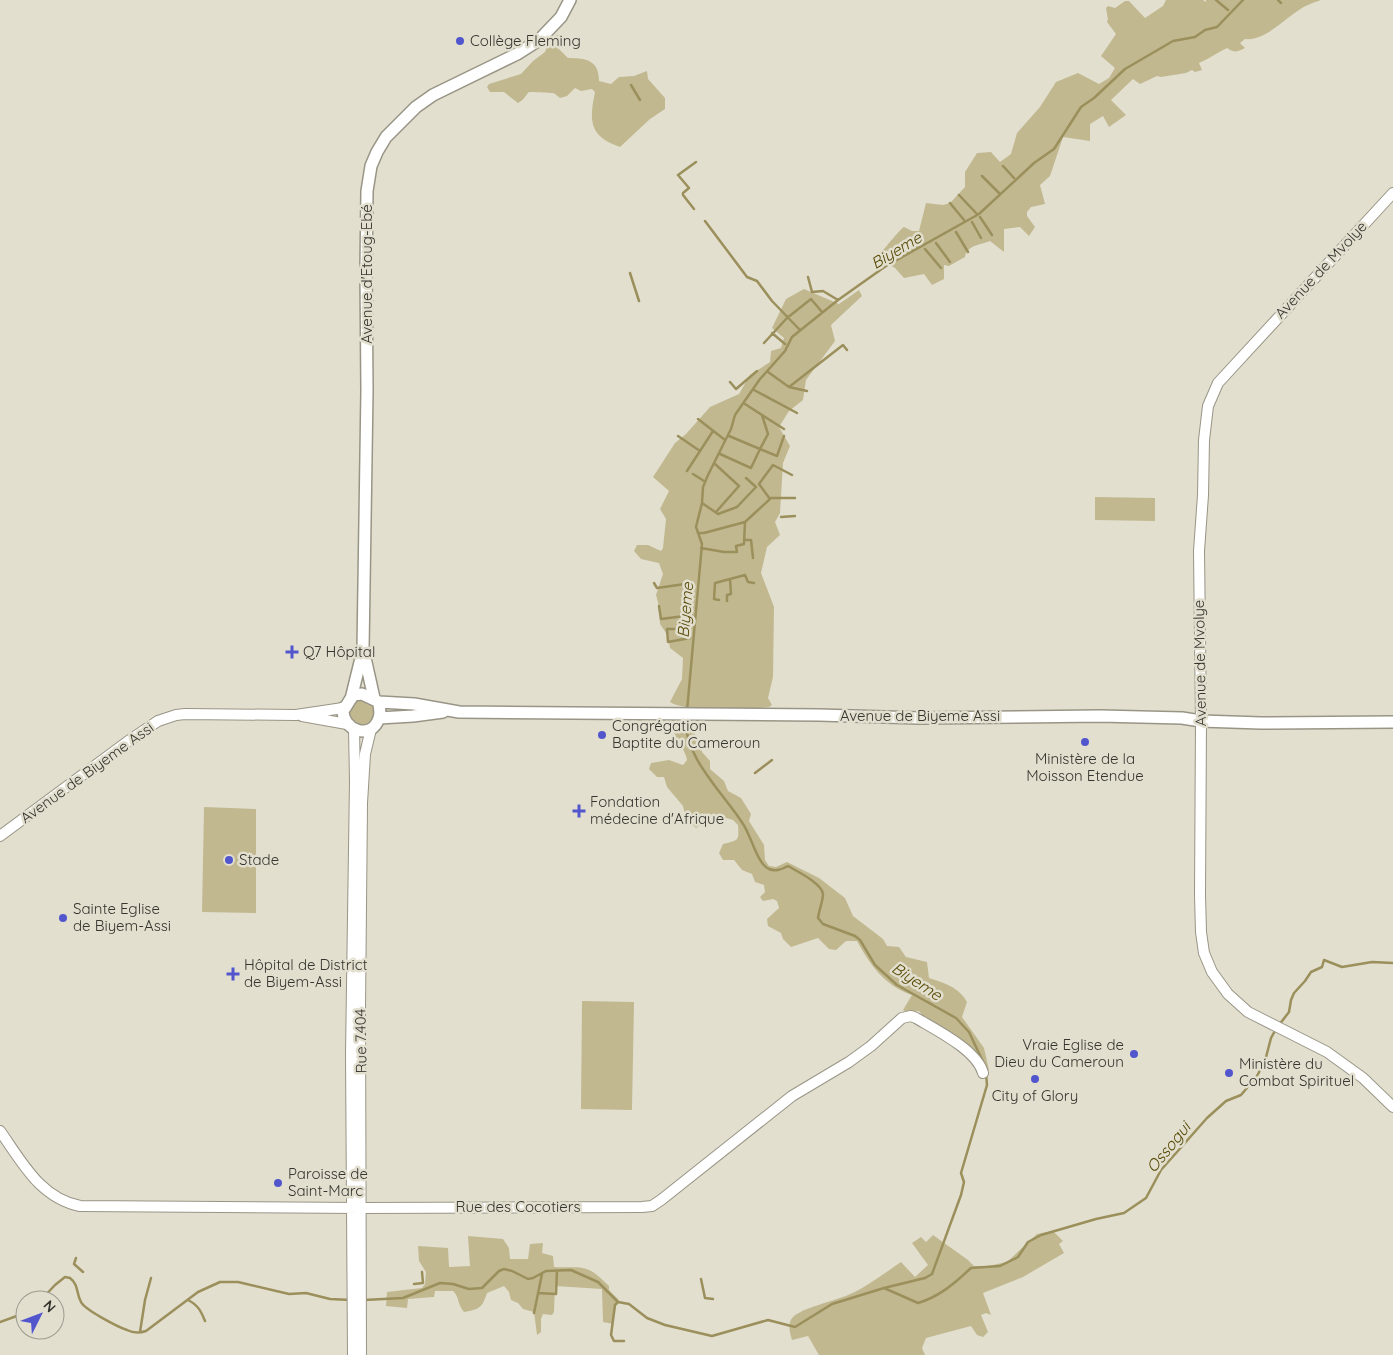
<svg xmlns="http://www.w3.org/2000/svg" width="1393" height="1355" viewBox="0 0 1393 1355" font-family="Quicksand,sans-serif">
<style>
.green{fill:#c1b890}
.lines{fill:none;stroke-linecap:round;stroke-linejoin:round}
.stream{stroke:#9b8f5b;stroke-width:2.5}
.secondary-casing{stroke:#999586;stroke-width:12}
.primary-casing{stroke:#999586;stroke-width:14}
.secondary{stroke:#fff;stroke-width:10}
.primary{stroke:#fff;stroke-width:11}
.poi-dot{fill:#5156cd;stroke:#e2dfcf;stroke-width:2}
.labels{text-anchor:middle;stroke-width:5;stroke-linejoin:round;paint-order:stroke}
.poi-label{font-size:15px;fill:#36342e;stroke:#e2dfcf;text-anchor:start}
.street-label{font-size:15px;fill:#36342e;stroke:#e2dfcf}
.water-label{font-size:16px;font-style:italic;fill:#554702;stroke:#e2dfcf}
</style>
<rect width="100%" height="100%" fill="#e2dfcf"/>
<path class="green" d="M 1166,0 L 1203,0 L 1206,2 L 1206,0 L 1321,0 C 1312,3 1304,6 1296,12 C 1281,22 1264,41 1245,39 L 1240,43 L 1245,48 C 1237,52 1234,53 1227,48 C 1218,52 1209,59 1199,63 L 1202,70 L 1195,72 L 1192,70 L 1186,73 L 1161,77 L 1157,76 L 1140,84 L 1133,79 L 1111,100 L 1126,115 L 1109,127 L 1103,116 L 1090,124 L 1090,141 L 1063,137 L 1050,176 L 1040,185 L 1045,204 L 1031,207 L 1027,212 L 1027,216 L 1035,227 L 1029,236 L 1020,227 L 1004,229 L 1004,252 L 990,241 C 980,245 967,245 965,257 L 949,266 L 944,265 L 944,279 L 932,285 L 924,274 L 904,278 L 895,268 L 877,258 L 877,257 C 884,250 898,231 904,227 L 912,231 L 919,231 L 926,203 L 943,205 L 950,203 L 965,187 L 965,172 L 977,153 L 991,152 L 1000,162 L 1011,154 L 1017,133 L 1040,107 L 1056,82 L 1078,73 L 1099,84 L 1109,78 L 1115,68 L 1101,56 L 1116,34 L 1107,22 L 1108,19 L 1106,8 L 1108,6 L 1115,8 L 1125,1 L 1129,1 L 1145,18 L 1163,6 Z
M 557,35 L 562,35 L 557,47 L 568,58 C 586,58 599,60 599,81 L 611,84 L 619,77 L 634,76 L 647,71 L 648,79 L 665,98 L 665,109 L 650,119 L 620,147 C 589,136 589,121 595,92 L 592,89 L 581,91 L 575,88 L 567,96 L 560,98 C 559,97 554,93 553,93 C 551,93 530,92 529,92 C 525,96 524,100 518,103 L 504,92 L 490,92 L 487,87 L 489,84 L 521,74 L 533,61 L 545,52 L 550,38 Z
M 804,289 L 839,304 L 859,290 L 862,296 L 831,325 L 835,341 L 806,380 L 803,400 L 789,411 L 779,427 L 790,446 L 783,463 L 780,513 L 775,522 L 780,535 L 767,547 L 761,573 L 774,607 L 773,677 L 768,698 L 772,705 L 769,707 C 747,709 687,713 670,702 L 682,679 L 683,658 L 670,648 L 668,636 L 660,624 L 659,606 L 656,595 L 663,574 L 659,563 L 641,559 L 634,551 L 637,545 L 648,545 L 661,551 L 663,548 L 666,519 L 660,509 L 669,491 L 653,477 L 675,443 L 686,434 L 710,407 L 739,394 L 750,375 L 770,362 L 771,351 L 781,348 L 784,338 L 772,328 L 786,299 Z
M 1095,497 L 1155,498 L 1155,521 L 1095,520 Z
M349 713a13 13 0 1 1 26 0a13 13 0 1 1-26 0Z
M 673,725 L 689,726 L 700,741 L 702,752 L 710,761 L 710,769 L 724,781 L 728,791 L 741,798 L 751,814 L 749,821 L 764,845 L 765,860 L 769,866 L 776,867 L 787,862 L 819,878 L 845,898 L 853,916 L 883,939 L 887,946 L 899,947 L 906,957 L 927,962 L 929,978 C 944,983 959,987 967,1002 L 962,1017 L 984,1048 L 989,1070 L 985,1070 L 928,1022 L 919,1011 L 908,1013 L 903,1010 L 912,995 C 885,986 870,965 857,941 L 846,941 L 836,950 L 829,949 L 818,938 L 791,947 L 783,939 L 781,933 L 768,926 L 767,919 L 779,908 L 777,901 L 773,899 L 763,901 L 760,897 L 765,892 L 764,885 L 755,882 L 752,874 L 742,870 L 734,860 L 723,860 L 719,853 L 723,844 C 739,840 739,841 738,825 L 733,820 L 723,817 L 714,822 L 708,820 L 696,828 L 686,819 L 683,806 L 667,787 L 664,777 L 657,777 L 649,769 L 651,763 L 669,760 L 683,765 L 687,760 C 685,747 673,739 673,725 Z
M 204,807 L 256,809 L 256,913 L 202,912 Z
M 582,1001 L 634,1002 L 632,1110 L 581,1109 Z
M 1053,1231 L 1063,1241 L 1059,1244 L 1064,1253 L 1023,1277 L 983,1293 L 991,1315 L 986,1313 L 981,1315 L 988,1332 L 983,1337 L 977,1335 L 971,1326 L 926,1338 L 922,1348 L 925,1355 L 819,1355 L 808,1336 L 792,1340 C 790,1333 787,1323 793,1317 C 802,1308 834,1301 848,1295 C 865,1288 885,1273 901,1262 L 915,1277 L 928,1265 L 912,1243 L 921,1237 L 926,1242 L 933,1235 L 968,1260 L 974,1266 L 988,1266 L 1007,1262 L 1037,1234 Z
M 468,1236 L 503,1239 L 509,1248 L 510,1259 L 528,1259 L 530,1244 L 543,1243 L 542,1253 L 553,1256 L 554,1267 C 584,1268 586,1263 609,1286 L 609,1290 L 619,1300 L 615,1305 L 613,1324 L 603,1322 L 602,1289 L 555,1286 L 554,1312 L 552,1315 L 543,1314 L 541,1319 L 541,1332 L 537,1335 L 534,1312 L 523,1309 L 518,1303 L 511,1300 L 509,1292 L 504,1286 L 487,1293 C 482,1308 480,1309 464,1312 C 457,1304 460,1298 453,1291 L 435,1291 L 434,1297 L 408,1299 L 407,1308 L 386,1306 L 387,1292 L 422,1288 L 425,1284 L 426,1272 L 419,1261 L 418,1246 L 448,1248 L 449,1267 L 470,1266 Z"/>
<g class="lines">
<path class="stream" d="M 1216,0 L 1228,10
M 1278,0 L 1281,3
M 631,85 L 640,100
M 1003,166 L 1014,178
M 982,176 L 999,193
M 959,195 L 977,214
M 950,203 L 964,220
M 694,209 L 683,195 L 683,193 L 689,188 L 678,175 L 696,162
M 980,217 L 992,235
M 705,221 L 747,277 L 757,281 L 772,301 L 799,329
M 972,222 L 981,238
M 956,232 L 968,252
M 936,243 L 950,262
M 925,249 L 941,268
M 630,273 L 639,301
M 808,277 L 812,292 L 823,291 L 838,300
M 772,333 L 785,344
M 764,343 L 787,318 L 811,299 L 822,312
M 768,372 L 789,387 L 807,391
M 730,382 L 736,389 L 757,371
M 789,387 L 843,345 L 847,350
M 754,390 L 797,413
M 745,404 L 784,429
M 698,419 L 725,440
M 678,436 L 700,451
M 729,436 L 760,449 L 768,434 L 762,415
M 720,454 L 751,468 L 760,449 L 777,456 L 784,436
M 715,464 L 739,486 L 716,512
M 687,471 L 713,431
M 693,474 L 704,481
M 771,498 L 795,498
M 770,499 L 759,484 L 773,465 L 792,475
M 702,503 L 718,514 L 737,507 L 756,487 L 746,478
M 781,517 L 795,516
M 698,533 L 704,533 L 745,522 L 770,499
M 745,540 L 751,540 L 753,558
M 701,548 L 724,552 L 737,552 L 736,546 L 744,544 L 745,522
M 654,583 L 657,588 L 685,584
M 719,600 L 714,599 L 715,583 L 745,575 L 748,582 L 754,583
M 727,601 L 727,595 L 731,594 L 730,579
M 659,606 L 661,619 L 692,615
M 689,629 L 667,629 L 668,642 L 690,638
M 687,711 L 702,544 L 696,527 L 702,503 L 703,487 L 708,475 L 731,429 L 735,415 L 760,379 L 785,351 L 792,337 L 838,300 L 886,266 L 979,214 L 1034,163 L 1054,149 L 1081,107 L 1094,98 L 1125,69 L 1173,41 L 1195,37 L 1205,30 L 1217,27 L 1243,0
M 686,719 C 683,756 724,794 743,824 C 751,835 757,864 769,869 C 776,872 782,869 788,866 C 796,871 822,883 823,894 C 823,901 819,910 818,918 L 823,924 L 855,936 L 860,940 L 875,965 L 897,985 L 956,1018 L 969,1032 L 986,1068
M 755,773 L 772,760
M 1279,1025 L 1289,1012 L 1291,1000 L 1294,993 L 1305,981 L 1311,972 L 1322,967 L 1324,960 L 1342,967 L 1372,962 L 1393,963
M 76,1258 L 74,1264 L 83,1272
M 701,1279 L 705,1298 L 713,1299
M 414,1284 L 423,1283 L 422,1272
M 884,1288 L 918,1303 C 939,1297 955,1283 971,1268 L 1000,1266 L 1018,1257 L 1028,1242 L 1041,1235 L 1096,1219 L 1124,1213 L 1146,1198 L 1161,1170 L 1207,1118 L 1226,1101 L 1241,1095 L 1257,1076 L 1265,1061 L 1271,1038 L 1276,1029
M 538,1293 L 556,1294
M 556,1294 L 557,1271
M 41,1300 L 55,1285 L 65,1277 L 70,1278 C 79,1285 76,1293 81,1302 C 85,1310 118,1327 127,1330 C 133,1333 140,1333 146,1331 L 198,1292 L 220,1282 L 238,1282 L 289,1294 L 306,1293 L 330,1299 L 351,1300
M 188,1300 C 198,1305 201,1311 205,1321
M 364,1300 L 403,1298 L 440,1283 L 453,1284 L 469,1289 L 482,1288 L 499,1271 L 504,1269 L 512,1271 L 528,1279 L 533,1278 L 546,1271 L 571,1270 L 598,1282 L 618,1302 L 629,1304 L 647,1318 L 665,1325 L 712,1336 L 768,1320 L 795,1327 L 832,1304 L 884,1288 L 925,1278 L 932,1274 L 961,1195 L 964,1182 L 961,1173 L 987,1085 L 986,1073
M 618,1302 L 615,1305 L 611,1335 L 614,1341 L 624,1341
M 534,1313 L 542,1274
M 0,1322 L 25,1313
M 140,1332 L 145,1300 L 151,1278"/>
<defs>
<path id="secondary" d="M 1393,193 L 1218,383 L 1208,406 L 1204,440 L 1203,495 L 1199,551 L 1201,721 L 1200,895 L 1201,932 L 1204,953 L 1212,972 L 1228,994 L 1248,1012 L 1327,1052 L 1363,1078 L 1393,1107
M 302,716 L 347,724
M 0,836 L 127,742 L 158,721 L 176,715 L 185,714 L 296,715 L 343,708
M 0,1131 C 22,1162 40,1198 80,1206 L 361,1208 L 642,1207 L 652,1206 L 661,1200 L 792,1096 L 849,1062 L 871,1046 L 902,1018 L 911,1016 L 916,1018 C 936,1030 977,1050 983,1073
M 353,1355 L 351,1054 L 355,781 L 354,729
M 361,1355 L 360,1009 L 362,803 L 365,754 L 371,729"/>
<path id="primary" d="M 362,694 L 379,702 C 379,708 381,713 379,718 C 372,741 341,731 343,708 L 345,708 L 353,695 Z
M 374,698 L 363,649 L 367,391 L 366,270 L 367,191 L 371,166 L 377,152 L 386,137 L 416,107 L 433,95 L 517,54 L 539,40 L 561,17 L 570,0
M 351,699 L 362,654
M 379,702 L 414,704 L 459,712 L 819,715 L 919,718 L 1100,716 L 1182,718 L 1201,721 L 1261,723 L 1393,722
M 379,718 L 413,716 L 443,712"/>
</defs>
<use href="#secondary" class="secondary-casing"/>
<use href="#primary" class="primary-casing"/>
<use href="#secondary" class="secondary"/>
<use href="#primary" class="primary"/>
</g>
<g class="poi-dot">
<circle cx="460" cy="41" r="5"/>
<path d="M289.5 644.5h5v5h5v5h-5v5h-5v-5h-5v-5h5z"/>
<circle cx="602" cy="735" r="5"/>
<circle cx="1085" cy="742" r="5"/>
<path d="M576.5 803.5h5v5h5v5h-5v5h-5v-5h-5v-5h5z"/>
<circle cx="229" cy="860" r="5"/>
<circle cx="63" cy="918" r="5"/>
<path d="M230.5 966.5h5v5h5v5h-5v5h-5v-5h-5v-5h5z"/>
<circle cx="1134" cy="1054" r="5"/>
<circle cx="1229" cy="1073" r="5"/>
<circle cx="1035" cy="1079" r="5"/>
<circle cx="278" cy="1183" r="5"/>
</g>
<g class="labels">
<g class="poi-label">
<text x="470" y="46">Collège Fleming</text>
<text x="303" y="657">Q7 Hôpital</text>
<text x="612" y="731">Congrégation<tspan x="612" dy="17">Baptite du Cameroun</tspan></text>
<text x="1085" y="764" text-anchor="middle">Ministère de la<tspan x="1085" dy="17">Moisson Etendue</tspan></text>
<text x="590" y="807">Fondation<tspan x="590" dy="17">médecine d'Afrique</tspan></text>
<text x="239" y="865">Stade</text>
<text x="73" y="914">Sainte Eglise<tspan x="73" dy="17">de Biyem-Assi</tspan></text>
<text x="244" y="970">Hôpital de District<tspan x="244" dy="17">de Biyem-Assi</tspan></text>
<text x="1124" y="1050" text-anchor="end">Vraie Eglise de<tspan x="1124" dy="17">Dieu du Cameroun</tspan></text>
<text x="1239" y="1069">Ministère du<tspan x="1239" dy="17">Combat Spirituel</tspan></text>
<text x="1035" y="1101" text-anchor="middle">City of Glory</text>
<text x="288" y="1179">Paroisse de<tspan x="288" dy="17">Saint-Marc</tspan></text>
</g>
<g class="street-label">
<text transform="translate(1321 270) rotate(-47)" y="5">Avenue de Mvolye</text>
<text transform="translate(367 274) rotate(-90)" y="5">Avenue d'Etoug-Ebé</text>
<text transform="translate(1200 663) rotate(-91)" y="5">Avenue de Mvolye</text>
<text x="920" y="721">Avenue de Biyeme Assi</text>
<text transform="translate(87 773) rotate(-36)" y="5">Avenue de Biyeme Assi</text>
<text transform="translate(361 1041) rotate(-91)" y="5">Rue 7.404</text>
<text x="518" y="1212">Rue des Cocotiers</text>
</g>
<g class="water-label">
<text transform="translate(896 250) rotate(-31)" y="6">Biyeme</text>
<text transform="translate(685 610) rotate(-85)" y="6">Biyeme</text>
<text transform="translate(917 981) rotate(33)" y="6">Biyeme</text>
<text transform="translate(1168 1147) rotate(-51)" y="6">Ossogui</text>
</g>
</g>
<g transform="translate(40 1315) rotate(48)"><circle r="24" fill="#e2dfcf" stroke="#9d9b8f"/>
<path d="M0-4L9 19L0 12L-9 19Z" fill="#5156cd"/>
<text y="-8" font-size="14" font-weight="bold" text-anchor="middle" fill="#36342e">N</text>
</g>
</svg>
